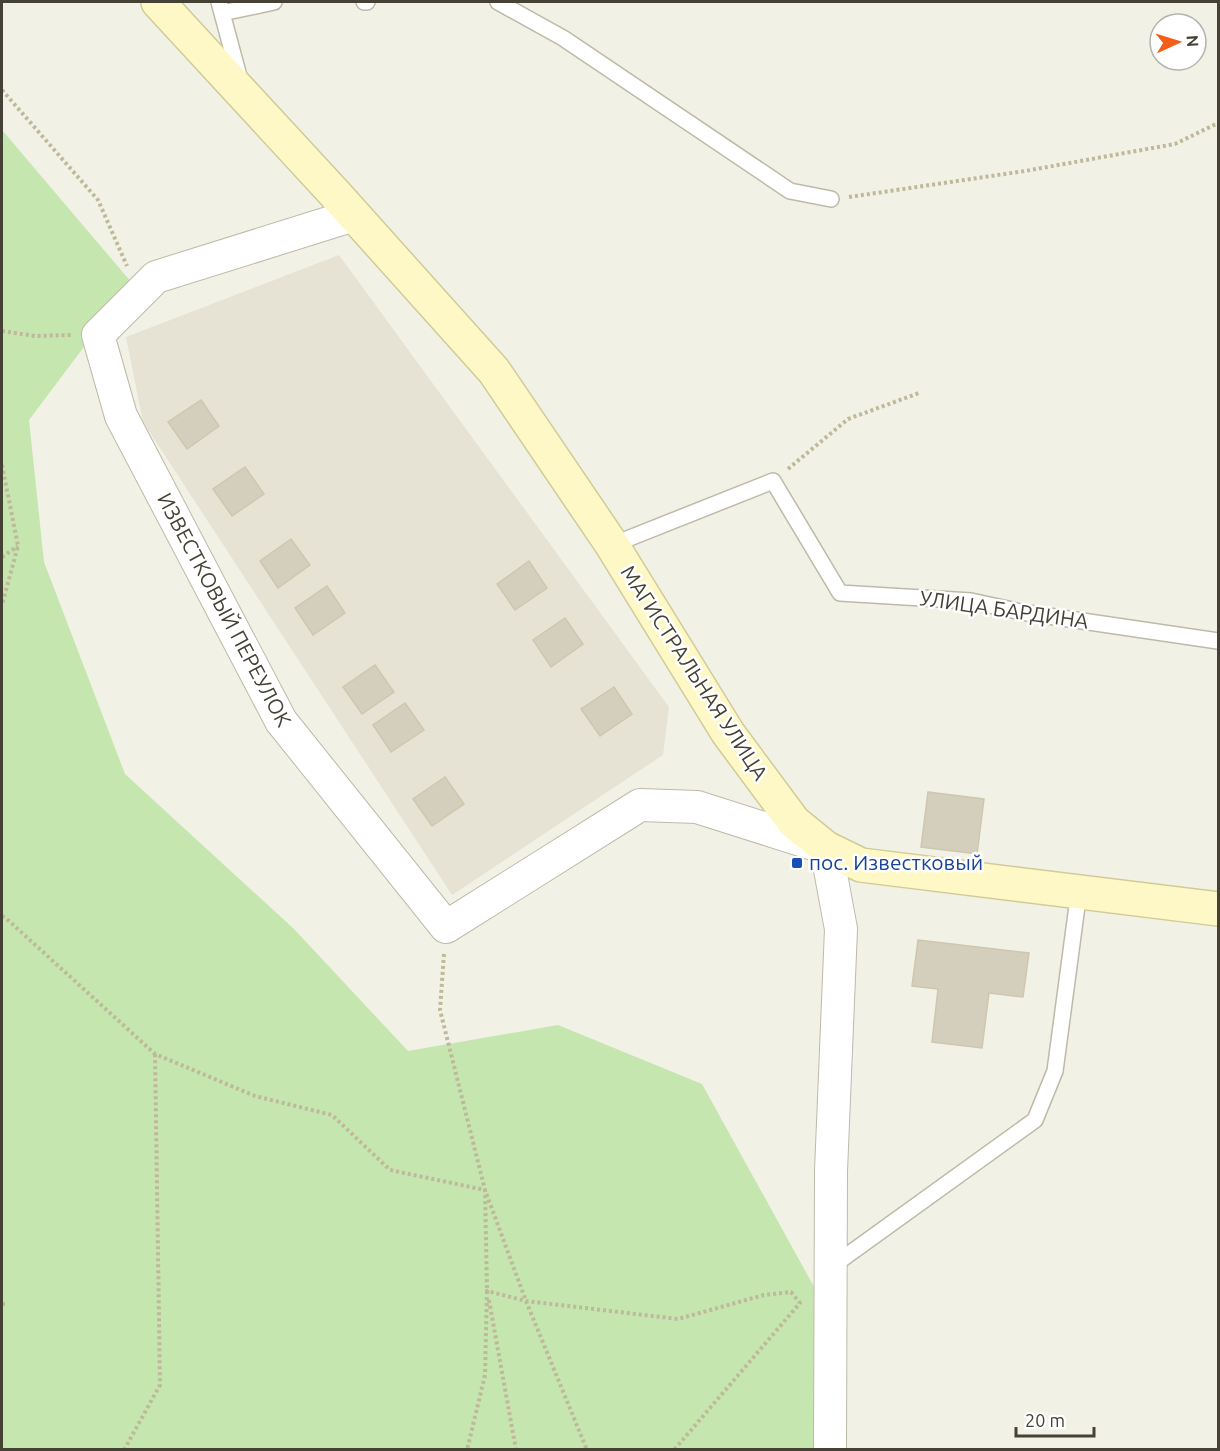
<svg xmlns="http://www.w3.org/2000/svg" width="1220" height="1451" viewBox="0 0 1220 1451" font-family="Ubuntu,sans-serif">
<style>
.residential{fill:#e6e3d4}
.green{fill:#c5e6af}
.building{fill:#d4cebc;stroke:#cec7af;stroke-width:1.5}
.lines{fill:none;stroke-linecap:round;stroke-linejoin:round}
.lane-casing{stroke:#bebaa9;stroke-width:18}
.street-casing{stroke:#bebaa9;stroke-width:34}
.secondary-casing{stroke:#d1cb97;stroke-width:36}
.path{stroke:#bfb89a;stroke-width:4;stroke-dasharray:3 3;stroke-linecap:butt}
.lane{stroke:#fff;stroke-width:15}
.street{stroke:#fff;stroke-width:32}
.secondary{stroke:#fdf8c5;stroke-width:33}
.transit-dot{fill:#1a4fb4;stroke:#fff;stroke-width:2}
.labels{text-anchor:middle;stroke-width:5;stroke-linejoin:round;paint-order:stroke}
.street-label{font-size:21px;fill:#454135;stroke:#fff}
.transit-label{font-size:21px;fill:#164399;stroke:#fff;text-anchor:start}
</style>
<rect width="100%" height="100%" fill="#f2f1e6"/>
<path class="residential" d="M 339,255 L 669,707 L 663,755 L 452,895 L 143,422 L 126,337 Z"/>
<path class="green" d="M 2,130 L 132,283 L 29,420 L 44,562 L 125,774 L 294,929 L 408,1051 L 558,1025 L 702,1084 L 818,1294 L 813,1449 L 2,1449 Z"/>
<path class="building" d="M 201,400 L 219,426 L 187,449 L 168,422 Z
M 245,467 L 264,494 L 232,516 L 213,489 Z
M 291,539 L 310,565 L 278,588 L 260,561 Z
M 529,561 L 547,588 L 515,610 L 497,584 Z
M 327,586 L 345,613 L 313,635 L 295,608 Z
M 565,618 L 583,644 L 551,667 L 533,640 Z
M 375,665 L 394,692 L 362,714 L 343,687 Z
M 614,687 L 632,714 L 600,736 L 581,709 Z
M 405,703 L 424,730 L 391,752 L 373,725 Z
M 445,777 L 464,804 L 432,826 L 413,799 Z
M 928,792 L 984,799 L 977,854 L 921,847 Z
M 918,940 L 1029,953 L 1023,997 L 989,993 L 982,1048 L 932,1042 L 938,989 L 912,986 Z"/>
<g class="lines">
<defs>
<path id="lane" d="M 219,2 L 240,80
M 364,2 L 367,2
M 498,2 L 563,38 L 790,191 L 831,199
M 222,13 L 274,2
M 612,545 L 773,481 L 840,593 L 971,601 L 1021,612 L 1218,641
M 831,1267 L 1035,1120 L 1055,1071 L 1079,891"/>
<path id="street" d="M 354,215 L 156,277 L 98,335 L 121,416 L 281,721 L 446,927 L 640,805 L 697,807 L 826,848 L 841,929 L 831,1171 L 830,1450"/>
<path id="secondary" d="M 158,2 L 337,196 L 494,371 L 612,545 L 728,733 L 794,822 L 826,848 L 861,865 L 1218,909"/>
</defs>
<use href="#lane" class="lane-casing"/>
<use href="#street" class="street-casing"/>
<use href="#secondary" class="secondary-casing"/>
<path class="path" d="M 2,90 L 98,200 L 127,266
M 849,197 L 1025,171 L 1175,144 L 1218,123
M 2,331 L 35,336 L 72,335
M 2,465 L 18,546 L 2,605
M 788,469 L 848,419 L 919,393
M 2,557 L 18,546
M 2,916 L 9,921 L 155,1054 L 255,1096 L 332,1115 L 390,1170 L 485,1190 L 487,1291 L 485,1375 L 467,1450
M 444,954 L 440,1010 L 485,1190 L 526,1301 L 587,1450
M 488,1293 L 487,1291 L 526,1301 L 678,1319 L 764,1295 L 791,1292 L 800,1303 L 674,1450
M 489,1300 L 516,1450
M 2,1304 L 7,1304
M 124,1450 L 160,1385 L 155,1054"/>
<use href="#lane" class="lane"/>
<use href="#street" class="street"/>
<use href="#secondary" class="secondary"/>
</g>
<rect class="transit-dot" x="791" y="857" width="12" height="12" rx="3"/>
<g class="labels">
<g class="street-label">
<text transform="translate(224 610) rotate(62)" y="7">ИЗВЕСТКОВЫЙ ПЕРЕУЛОК</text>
<text transform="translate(1004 610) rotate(8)" y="7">УЛИЦА БАРДИНА</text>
<text transform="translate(694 673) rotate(57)" y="7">МАГИСТРАЛЬНАЯ УЛИЦА</text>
</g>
<g class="transit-label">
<text x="809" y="870">пос. Известковый</text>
</g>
</g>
<rect width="1220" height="1451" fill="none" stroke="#454135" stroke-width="6"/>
<g transform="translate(1178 42) rotate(86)"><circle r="28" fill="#ffffff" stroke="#b5b3ae" stroke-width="1.5"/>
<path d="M0-4.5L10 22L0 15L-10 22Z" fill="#f45e1b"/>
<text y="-9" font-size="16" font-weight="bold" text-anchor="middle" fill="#454135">N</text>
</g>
<path d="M1016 1427v9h78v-9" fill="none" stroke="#454135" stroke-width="3"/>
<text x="1025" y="1427" font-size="18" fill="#454135" stroke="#ffffff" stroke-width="4.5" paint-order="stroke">20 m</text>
</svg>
